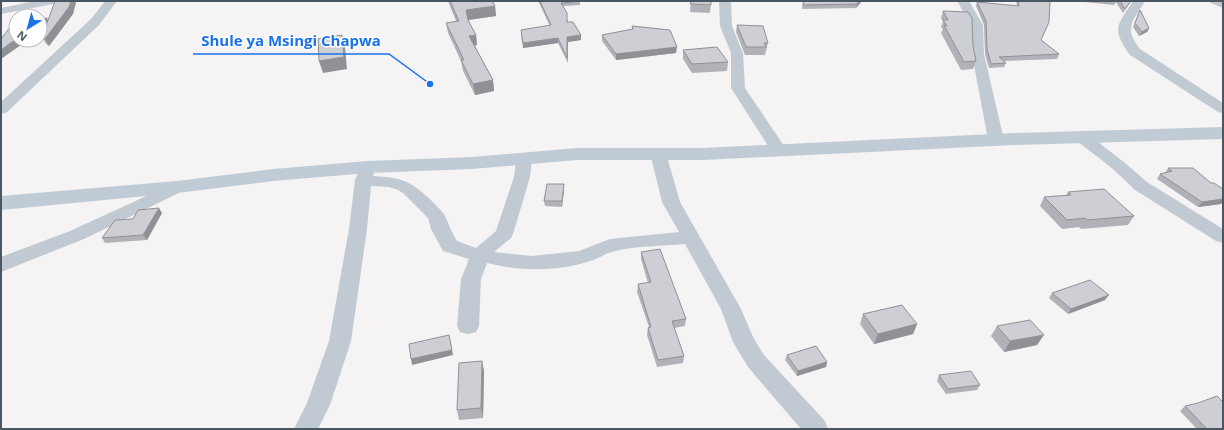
<svg xmlns="http://www.w3.org/2000/svg" width="1224" height="430" viewBox="0 0 1224 430" font-family="'Open Sans',sans-serif">
<style>
.lines{fill:none;stroke-linecap:round;stroke-linejoin:round}
.street{fill:#c1cad2;fill-rule:evenodd}
.secondary{fill:#c1cbd6;fill-rule:evenodd}
.wall{fill:#b0b2b7}
.shaded-wall{fill:#909195}
.building{fill:#cdcfd5;stroke:#909195}
.leader{fill:none;stroke:#1a73e8;stroke-width:1.5}
.callout-dot{fill:#1a73e8;stroke:#fff;stroke-width:1.5}
.callout-label{font-size:15px;text-anchor:middle;font-weight:bold;fill:#1a73e8;stroke:#fff;stroke-width:3;stroke-linejoin:round;paint-order:stroke}
</style>
<rect width="100%" height="100%" fill="#f5f3f3"/>
<g class="lines">
<path class="street" d="M 35,1 L 59,1 L 57,3 L 53,4 L 1,14 L 1,8 Z
M 105,1 L 117,1 L 99,25 L 6,113 L 1,114 L 1,102 L 91,19 Z
M 719,1 L 731,1 L 732,26 L 743,53 L 745,88 L 786,149 L 784,152 L 778,154 L 772,152 L 731,88 L 731,53 L 720,26 Z
M 957,1 L 969,1 L 983,25 L 984,54 L 1004,140 L 1002,143 L 996,145 L 990,143 L 988,140 L 972,54 L 971,25 Z
M 1133,1 L 1145,1 C 1133,21 1123,28 1140,49 L 1223,103 L 1223,113 L 1218,112 L 1130,55 C 1111,28 1117,26 1133,1 Z
M 1209,1 L 1223,1 L 1223,8 L 1211,3 Z
M 1083,133 L 1089,135 L 1125,163 L 1147,182 L 1223,229 L 1223,243 L 1216,241 L 1135,190 L 1113,169 L 1077,141 L 1075,138 L 1077,135 Z
M 658,148 L 664,150 L 666,153 L 680,202 L 741,309 L 754,339 L 764,355 L 825,421 L 828,429 L 801,429 L 748,367 L 733,342 L 721,309 L 685,244 C 662,246 637,246 615,251 C 605,253 597,260 587,262 C 555,272 519,271 487,263 L 481,279 L 479,326 L 476,332 L 468,334 L 460,332 L 457,326 L 461,279 L 469,259 L 443,251 L 431,229 L 428,218 L 404,194 L 398,190 L 389,187 L 371,186 L 367,229 L 351,341 L 330,405 L 318,429 L 294,429 L 307,403 L 329,341 L 349,229 L 355,180 L 361,166 L 367,165 L 373,166 L 375,170 L 373,176 C 403,178 409,180 431,200 C 435,205 442,210 445,216 C 449,225 452,233 457,241 L 476,248 L 496,231 L 514,177 L 516,159 L 518,156 L 524,154 L 530,156 L 532,159 L 530,177 L 513,234 L 511,238 L 494,252 L 531,256 L 579,251 L 610,239 L 679,232 L 662,202 L 650,153 L 652,150 Z
M 177,182 L 183,183 L 186,187 L 183,191 L 84,239 L 1,272 L 1,257 L 70,231 Z"/>
<path class="secondary" d="M 1223,127 L 1223,139 L 1014,145 L 703,160 L 577,160 L 472,169 L 368,173 L 273,181 L 177,193 L 1,210 L 1,196 L 177,181 L 273,169 L 368,161 L 472,157 L 577,148 L 703,148 L 1014,133 Z"/>
</g>
<path class="wall" d="M 448,1 L 492,1 L 495,6 L 496,16 L 468,20 L 476,35 L 477,45 L 475,46 L 493,80 L 494,91 L 475,95 L 463,71 L 461,61 L 448,33 L 446,23 L 456,21 Z
M 538,1 L 580,1 L 580,5 L 563,6 L 568,22 L 581,35 L 581,40 L 568,42 L 568,63 L 558,43 L 523,48 L 521,35 L 550,26 Z
M 691,1 L 711,1 L 710,13 L 690,12 Z
M 803,1 L 862,1 L 856,8 L 802,9 Z
M 1016,1 L 1050,1 L 1041,40 L 1059,54 L 1057,59 L 1004,61 L 1006,63 L 1004,67 L 989,68 L 985,54 L 984,25 L 976,6 L 977,2 L 1017,6 Z
M 1085,1 L 1131,1 L 1123,13 L 1116,2 L 1114,5 L 1085,2 Z
M 76,2 L 73,14 L 49,46 L 46,44 L 42,37 L 45,28 L 40,32 L 40,19 L 47,18 L 48,20 Z
M 1140,10 L 1149,28 L 1147,32 L 1139,36 L 1133,27 Z
M 943,11 L 973,46 L 976,61 L 973,69 L 961,70 L 941,33 L 943,29 L 941,27 L 943,22 L 941,18 Z
M 737,25 L 768,43 L 765,55 L 745,55 L 736,32 Z
M 632,26 L 676,53 L 616,60 L 602,41 L 602,35 L 632,30 Z
M 683,50 L 728,62 L 727,71 L 692,73 L 683,59 Z
M 1168,168 L 1211,183 L 1223,189 L 1223,203 L 1222,203 L 1221,204 L 1198,207 L 1157,179 L 1160,174 L 1165,173 Z
M 564,184 L 564,189 L 562,207 L 545,206 L 544,201 Z
M 1068,192 L 1134,216 L 1128,225 L 1081,229 L 1079,227 L 1062,229 L 1040,206 L 1044,197 L 1066,196 Z
M 162,213 L 147,240 L 105,243 L 102,238 L 133,219 Z
M 641,252 L 686,319 L 685,326 L 674,328 L 684,356 L 683,363 L 657,367 L 647,335 L 648,328 L 649,327 L 637,292 L 638,284 L 648,283 L 641,259 Z
M 1052,293 L 1105,300 L 1068,314 L 1049,298 Z
M 863,314 L 917,324 L 913,334 L 874,344 L 860,324 Z
M 997,326 L 1037,345 L 1004,352 L 991,336 Z
M 787,355 L 827,362 L 826,367 L 797,376 L 785,360 Z
M 484,371 L 483,418 L 459,420 L 457,410 Z
M 939,375 L 980,385 L 977,390 L 946,394 L 937,381 Z
M 1185,406 L 1223,429 L 1197,429 L 1180,411 Z"/>
<path class="shaded-wall" d="M 71,1 L 76,1 L 76,2 L 73,14 L 49,46 L 45,39 Z
M 859,1 L 862,1 L 856,8 L 857,4 Z
M 495,6 L 496,16 L 468,20 L 466,10 Z
M 47,18 L 50,24 L 40,32 L 40,23 Z
M 1149,28 L 1147,32 L 1139,36 L 1142,32 Z
M 342,35 L 345,47 L 347,69 L 323,73 L 319,61 Z
M 476,35 L 477,45 L 471,46 L 469,36 Z
M 581,35 L 581,40 L 568,42 L 568,63 L 567,37 Z
M 558,38 L 558,43 L 523,48 L 523,43 Z
M 16,39 L 16,40 L 28,40 L 1,59 L 1,50 Z
M 677,47 L 676,53 L 616,60 L 616,54 Z
M 493,80 L 494,91 L 475,95 L 473,84 Z
M 564,184 L 564,189 L 562,207 L 562,201 Z
M 1223,199 L 1223,201 L 1221,204 L 1198,207 L 1202,202 Z
M 159,208 L 162,213 L 147,240 L 143,235 Z
M 1109,295 L 1105,300 L 1068,314 L 1071,309 Z
M 917,324 L 913,334 L 874,344 L 878,334 Z
M 449,335 L 453,355 L 412,365 L 411,359 Z
M 1044,335 L 1037,345 L 1004,352 L 1010,341 Z
M 482,361 L 484,371 L 483,418 L 481,408 Z
M 827,362 L 826,367 L 797,376 L 798,371 Z"/>
<path class="building" d="M 55,1 L 71,1 L 69,7 L 45,39 L 42,37 Z
M 450,1 L 492,1 L 495,6 L 466,10 L 468,20 L 476,35 L 469,36 L 493,80 L 473,84 L 461,60 L 464,60 L 446,23 L 459,21 Z
M 540,1 L 580,1 L 561,3 L 567,13 L 567,22 L 573,22 L 581,35 L 567,37 L 567,58 L 558,38 L 523,43 L 521,30 L 551,25 Z
M 691,1 L 711,1 L 711,5 L 690,4 Z
M 804,1 L 859,1 L 857,4 L 803,5 Z
M 1018,1 L 1050,1 L 1049,22 L 1041,40 L 1059,54 L 999,57 L 1006,63 L 991,64 L 987,49 L 986,21 L 977,2 L 1019,6 Z
M 1120,1 L 1131,1 L 1125,9 Z
M 1140,10 L 1149,28 L 1142,32 L 1135,23 Z
M 943,11 L 968,12 L 972,18 L 973,46 L 976,61 L 964,62 L 944,25 L 947,26 L 943,20 L 948,20 Z
M 47,18 L 40,23 L 40,19 Z
M 14,22 L 16,22 L 16,39 L 1,50 L 1,39 Z
M 737,25 L 763,26 L 768,43 L 764,43 L 766,47 L 746,47 Z
M 632,26 L 670,30 L 677,47 L 616,54 L 602,35 L 633,29 Z
M 342,35 L 344,57 L 319,61 L 318,39 Z
M 717,47 L 728,62 L 692,64 L 683,50 Z
M 1168,168 L 1193,168 L 1211,183 L 1214,183 L 1223,189 L 1223,199 L 1202,202 L 1160,174 L 1172,171 Z
M 547,184 L 564,184 L 562,201 L 544,201 Z
M 1104,189 L 1134,216 L 1087,220 L 1085,218 L 1067,220 L 1044,197 L 1071,195 L 1068,192 Z
M 159,208 L 143,235 L 102,238 L 115,220 L 133,219 L 138,210 Z
M 660,249 L 686,319 L 672,321 L 684,356 L 658,360 L 648,328 L 651,327 L 638,284 L 651,282 L 641,252 Z
M 1090,280 L 1109,295 L 1071,309 L 1052,293 Z
M 902,305 L 917,324 L 878,334 L 863,314 Z
M 1030,320 L 1044,335 L 1010,341 L 997,326 Z
M 449,335 L 452,350 L 411,359 L 409,344 Z
M 816,346 L 827,362 L 798,371 L 787,355 Z
M 482,361 L 481,408 L 457,410 L 459,363 Z
M 971,371 L 980,385 L 948,389 L 939,375 Z
M 1217,396 L 1223,402 L 1223,429 L 1207,429 L 1185,406 L 1198,403 Z"/>
<path class="leader" d="M430 84L389 54H193"/>
<circle class="callout-dot" cx="430" cy="84" r="4"/>
<g class="callout-label">
<text x="291" y="46">Shule ya Msingi Chapwa</text>
</g>
<rect width="1224" height="430" fill="none" stroke="#4a5661" stroke-width="4"/>
<g transform="translate(28 28) rotate(217)"><circle r="19" fill="#ffffff" stroke="#b7bbc0"/>
<path d="M0-3L7 15L0 10L-7 15Z" fill="#1a73e8"/>
<text y="-6" font-size="11" font-weight="bold" text-anchor="middle" fill="#4a5661">N</text>
</g>
</svg>
